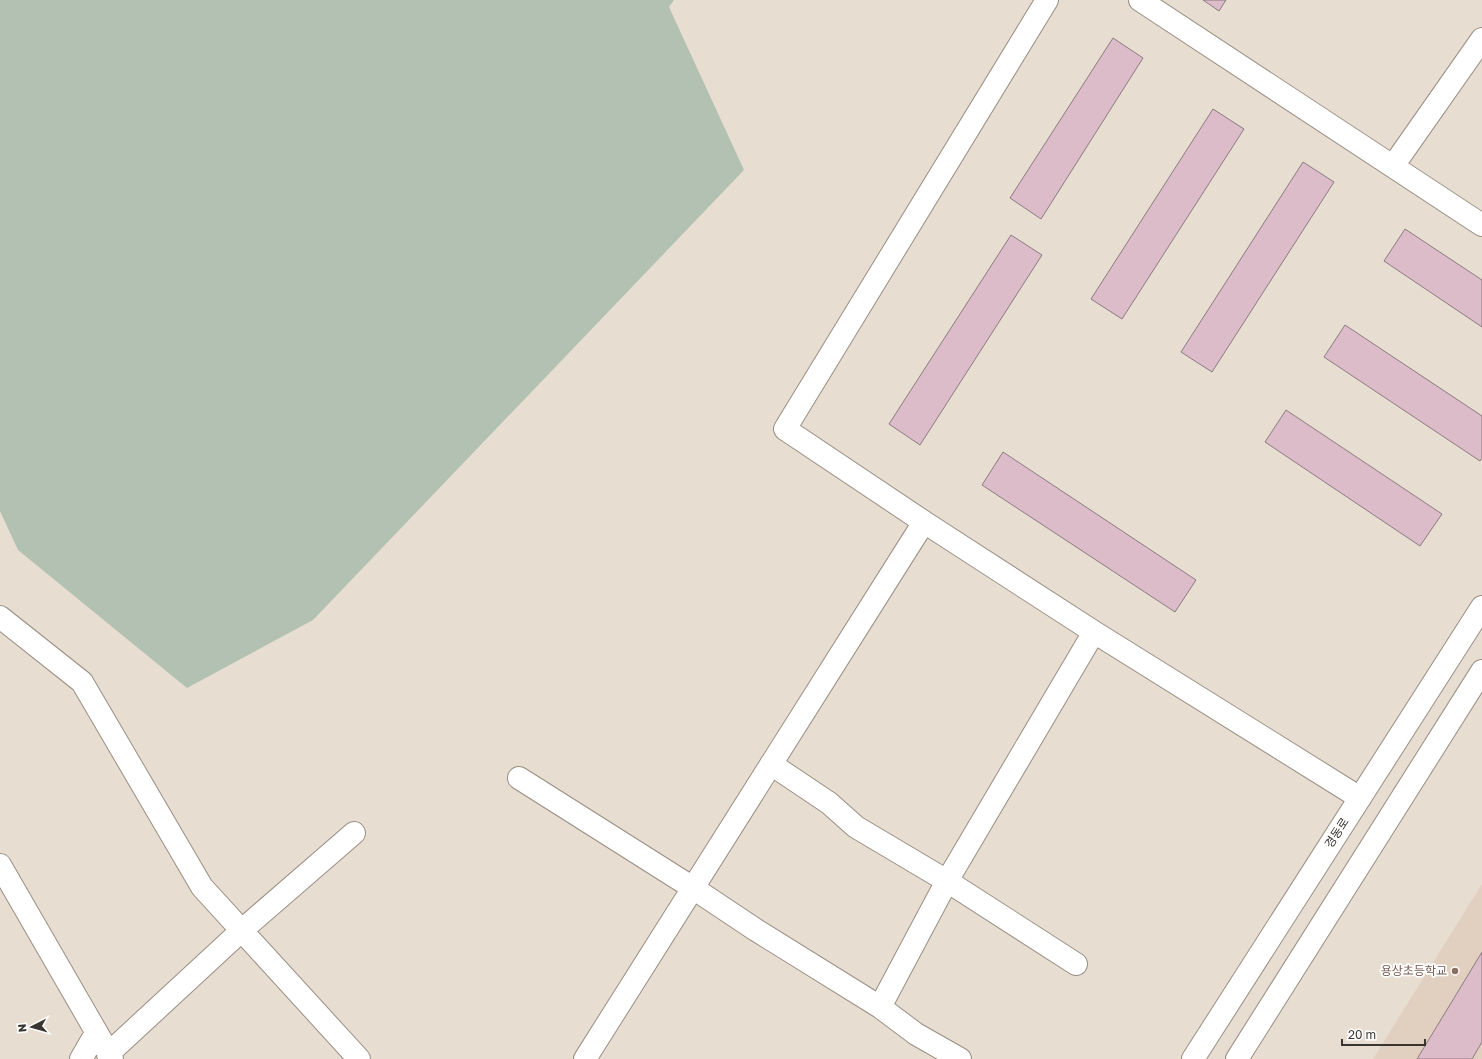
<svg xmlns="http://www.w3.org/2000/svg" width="1482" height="1059" viewBox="0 0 1482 1059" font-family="'Golos Text','Noto Sans KR',sans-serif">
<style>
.built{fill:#e1d0bf}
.green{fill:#b2c1b2}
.building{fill:#ddbcca;stroke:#8a7b81}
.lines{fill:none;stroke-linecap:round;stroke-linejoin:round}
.minor-casing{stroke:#998e83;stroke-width:24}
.tertiary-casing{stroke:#998e83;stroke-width:24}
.minor{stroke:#fff;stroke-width:22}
.tertiary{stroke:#fff;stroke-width:22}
.education-dot{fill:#8d6e63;stroke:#fff;stroke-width:1.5}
.labels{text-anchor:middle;stroke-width:3.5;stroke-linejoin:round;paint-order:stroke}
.street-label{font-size:12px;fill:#393530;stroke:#fff}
.education-label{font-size:12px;fill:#785e54;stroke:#fff;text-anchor:end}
</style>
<rect width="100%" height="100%" fill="#e8ddd1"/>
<path class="built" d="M 1482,884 L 1482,1059 L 1373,1059 Z"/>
<path class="green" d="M 0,0 L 674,0 L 669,7 L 744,170 L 313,620 L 187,688 L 18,550 L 0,511 Z"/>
<path class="building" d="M 1203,0 L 1226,0 L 1219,11 Z
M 1113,38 L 1143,58 L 1041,219 L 1010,198 Z
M 1213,109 L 1244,129 L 1122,319 L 1091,299 Z
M 1303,162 L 1334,182 L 1212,372 L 1181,352 Z
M 1405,229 L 1482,280 L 1482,327 L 1384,261 Z
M 1011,235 L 1042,255 L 920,445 L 889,424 Z
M 1345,325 L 1482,416 L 1482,458 L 1480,461 L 1324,357 Z
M 1286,410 L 1442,514 L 1420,546 L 1265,442 Z
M 1003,452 L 1196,580 L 1175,612 L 982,485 Z
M 1482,952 L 1482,1042 L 1472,1059 L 1417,1059 Z"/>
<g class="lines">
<defs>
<path id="minor" d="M 1140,0 L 1482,225
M 1393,166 L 1482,39
M 924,522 L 1094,632 L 1360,798
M 0,617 L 82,682 L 202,887 L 359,1059
M 771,764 L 829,803 L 856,827 L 947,881 L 1076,964
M 519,778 L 693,888 L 756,930 L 880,1007 L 916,1034 L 960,1059
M 0,865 L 112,1059
M 880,1007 L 947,881 L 1094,632
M 108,1054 L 241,931 L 354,833
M 81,1059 L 96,1033
M 585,1059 L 924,522 L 785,429 L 1047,0"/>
<path id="tertiary" d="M 1193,1059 L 1482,607
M 1237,1059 L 1482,671"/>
</defs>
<use href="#minor" class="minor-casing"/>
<use href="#tertiary" class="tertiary-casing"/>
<use href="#minor" class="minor"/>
<use href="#tertiary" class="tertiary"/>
</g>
<circle class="education-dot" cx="1455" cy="971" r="4"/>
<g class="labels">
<g class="street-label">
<text transform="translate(1337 833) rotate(-57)" y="4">경동로</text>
</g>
<g class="education-label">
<text x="1447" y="975">용상초등학교</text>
</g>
</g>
<g transform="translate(32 1027) rotate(264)" stroke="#ffffff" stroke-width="3" paint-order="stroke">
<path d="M0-3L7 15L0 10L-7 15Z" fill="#393530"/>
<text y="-6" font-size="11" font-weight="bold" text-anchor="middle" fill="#393530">N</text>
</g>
<path d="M1342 1039v6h83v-6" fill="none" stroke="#393530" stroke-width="2"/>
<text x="1348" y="1039" font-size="12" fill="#393530" stroke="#ffffff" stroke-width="3" paint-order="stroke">20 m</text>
</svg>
